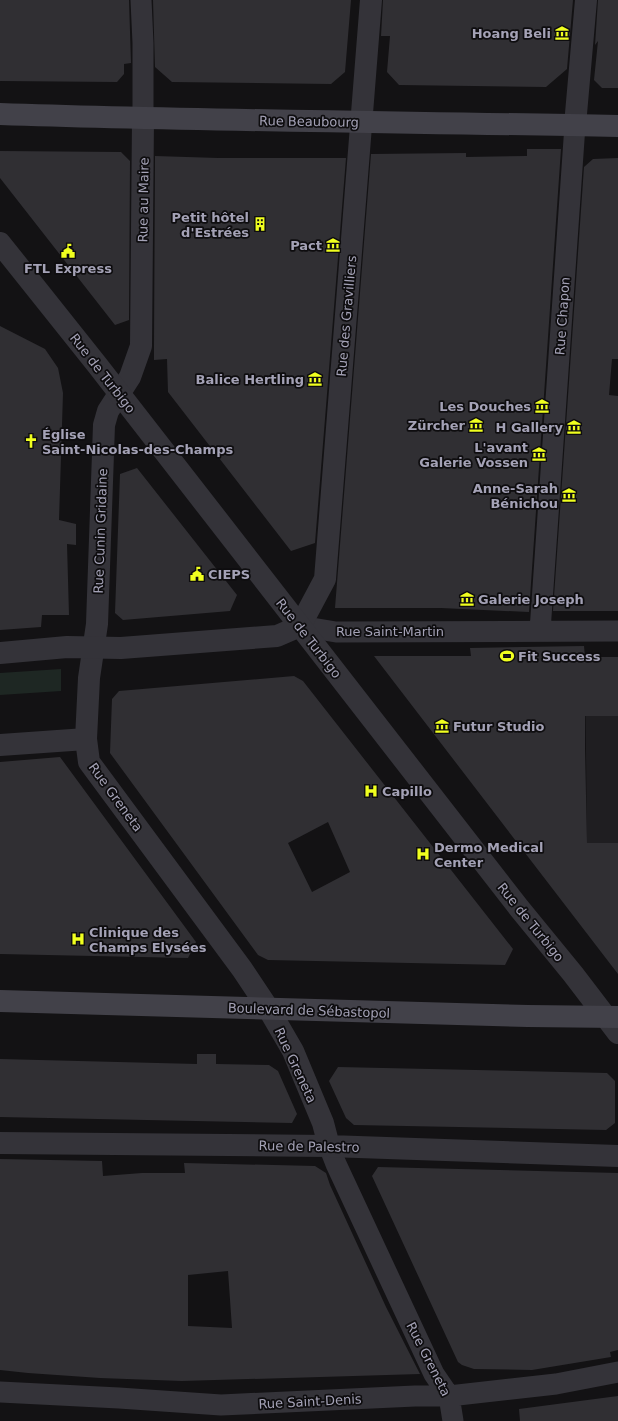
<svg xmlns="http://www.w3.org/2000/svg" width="618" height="1421" viewBox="0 0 618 1421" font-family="'DejaVu Sans',sans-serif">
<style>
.built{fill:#1f1e21}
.green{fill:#1e2723}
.building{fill:#302f33;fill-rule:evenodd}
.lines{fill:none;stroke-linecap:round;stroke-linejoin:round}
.pedestrian{stroke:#343339;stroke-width:21}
.minor{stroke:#343339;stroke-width:22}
.tertiary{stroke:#343339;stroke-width:22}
.secondary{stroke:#424149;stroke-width:22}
.labels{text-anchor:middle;stroke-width:3.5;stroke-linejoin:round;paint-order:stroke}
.poi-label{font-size:13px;font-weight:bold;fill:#a4a2b6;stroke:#0e0d0f;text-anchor:end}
.street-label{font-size:13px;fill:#a4a2b6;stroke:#0e0d0f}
</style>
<rect width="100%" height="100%" fill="#131214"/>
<path class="built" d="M 585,657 L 618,657 L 618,869 L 587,843 Z"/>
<path class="green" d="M 61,669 L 61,691 L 0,695 L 0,673 Z"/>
<path class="building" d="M 0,0 L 129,0 L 131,63 L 124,64 L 124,74 L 117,82 L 0,81 Z
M 153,0 L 351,0 L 345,72 L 331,84 L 172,82 L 155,67 Z
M 383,0 L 573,0 L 567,69 L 546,87 L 399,85 L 387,72 L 390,36 L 381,36 Z
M 598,0 L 618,0 L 618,88 L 602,88 L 594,80 L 598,41 L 595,45 Z
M 527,149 L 561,149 L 529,612 L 441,608 L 335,608 L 371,154 L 466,153 L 466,157 L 527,156 Z
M 0,151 L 121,152 L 130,161 L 129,320 L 115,325 L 0,178 Z
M 155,156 L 218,158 L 346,158 L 315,543 L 291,551 L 168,392 L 167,359 L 154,360 L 154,346 Z
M 618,158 L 618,359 L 612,359 L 609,395 L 618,396 L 618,611 L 553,611 L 584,167 L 593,159 Z
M 0,326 L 45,349 L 58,368 L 63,393 L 59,520 L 76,524 L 76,545 L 67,544 L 69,615 L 42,615 L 41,627 L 0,630 Z
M 137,468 L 237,595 L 230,611 L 123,620 L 115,613 L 120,474 Z
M 584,646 L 585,657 L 618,657 L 618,716 L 585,716 L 585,748 L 587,843 L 618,843 L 618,974 L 374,656 L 471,656 L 470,648 Z
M 294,676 L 303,681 L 513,949 L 505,965 L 268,960 L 258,955 L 110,753 L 112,699 L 119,691 ZM 328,822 L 350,872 L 312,892 L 288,843 Z
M 60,757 L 196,942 L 188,958 L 0,954 L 0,762 Z
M 197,1054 L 216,1054 L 216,1064 L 269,1065 L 278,1071 L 297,1114 L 292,1123 L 0,1117 L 0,1059 L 197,1064 Z
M 338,1067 L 607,1073 L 615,1081 L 615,1123 L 606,1130 L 354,1125 L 346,1118 L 329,1081 Z
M 0,1159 L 102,1161 L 103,1176 L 142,1173 L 185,1173 L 184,1163 L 315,1166 L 326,1173 L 330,1185 L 386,1307 L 420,1374 L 182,1381 L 100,1378 L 28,1373 L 0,1370 ZM 228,1271 L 232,1328 L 188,1326 L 188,1275 Z
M 378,1167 L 618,1173 L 618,1350 L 610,1352 L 611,1357 L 532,1370 L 474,1369 L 462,1365 L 458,1362 L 372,1176 Z
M 618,1396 L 618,1421 L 520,1421 L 519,1409 Z"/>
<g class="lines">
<path class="pedestrian" d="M 141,0 L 143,43 L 143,118
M 300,626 L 336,632 L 618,631
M 540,631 L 575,125
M 329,1146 L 336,1164 L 434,1374 L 449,1396 L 453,1421
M 0,1392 L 119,1398 L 221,1405 L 415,1396 L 449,1396 L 556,1384 L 618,1372"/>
<path class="minor" d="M 143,118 L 141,346 L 130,377 L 108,411 L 104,425 L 97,624 L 89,678 L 86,739 L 89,762 L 242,969 L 268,1008 L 293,1051 L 323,1123 L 329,1146
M 575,125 L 586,0
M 300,626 L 325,579 L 371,0
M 0,745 L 86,739
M 0,1143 L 329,1146 L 618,1156"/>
<path class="tertiary" d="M 0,243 L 98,366 L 519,908 L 573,974 L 618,1033
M 0,653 L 67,647 L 121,648 L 277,636 L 300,626"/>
<path class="secondary" d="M 0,114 C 206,121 412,122 618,126
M 0,1001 L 528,1016 L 618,1017"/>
</g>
<defs>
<symbol id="museum-bare" viewBox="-9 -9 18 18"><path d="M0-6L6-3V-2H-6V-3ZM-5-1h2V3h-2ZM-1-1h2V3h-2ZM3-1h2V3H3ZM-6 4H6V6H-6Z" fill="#f0ff1f" stroke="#0e0d0f" stroke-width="2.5" paint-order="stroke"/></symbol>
<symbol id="building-bare" viewBox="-9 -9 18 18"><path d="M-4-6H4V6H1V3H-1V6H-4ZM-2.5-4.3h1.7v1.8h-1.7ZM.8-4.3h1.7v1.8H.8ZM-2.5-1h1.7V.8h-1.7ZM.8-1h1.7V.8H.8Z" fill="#f0ff1f" stroke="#0e0d0f" stroke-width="2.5" paint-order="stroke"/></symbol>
<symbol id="civic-bare" viewBox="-9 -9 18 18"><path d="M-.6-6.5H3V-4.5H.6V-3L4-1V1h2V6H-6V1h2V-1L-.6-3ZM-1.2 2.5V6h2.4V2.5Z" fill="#f0ff1f" stroke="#0e0d0f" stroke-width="2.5" paint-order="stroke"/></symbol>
<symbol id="church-bare" viewBox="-9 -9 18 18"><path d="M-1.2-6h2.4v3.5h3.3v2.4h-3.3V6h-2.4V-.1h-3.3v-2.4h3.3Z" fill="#f0ff1f" stroke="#0e0d0f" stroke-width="2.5" paint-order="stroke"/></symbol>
<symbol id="stadium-bare" viewBox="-9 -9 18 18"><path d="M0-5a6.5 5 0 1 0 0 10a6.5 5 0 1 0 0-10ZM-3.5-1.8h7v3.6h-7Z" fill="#f0ff1f" stroke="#0e0d0f" stroke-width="2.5" paint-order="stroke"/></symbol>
<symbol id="hospital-bare" viewBox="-9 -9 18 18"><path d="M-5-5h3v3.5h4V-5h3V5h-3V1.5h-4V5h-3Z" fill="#f0ff1f" stroke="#0e0d0f" stroke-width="2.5" paint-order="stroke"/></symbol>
</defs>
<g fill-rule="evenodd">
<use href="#museum-bare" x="552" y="23" width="20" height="20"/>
<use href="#building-bare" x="250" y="214" width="20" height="20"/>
<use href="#museum-bare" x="323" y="235" width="20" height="20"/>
<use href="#civic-bare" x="58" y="241" width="20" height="20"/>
<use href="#museum-bare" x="305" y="369" width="20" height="20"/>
<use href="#museum-bare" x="532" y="396" width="20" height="20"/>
<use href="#museum-bare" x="466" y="415" width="20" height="20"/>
<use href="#museum-bare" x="564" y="417" width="20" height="20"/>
<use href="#church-bare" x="21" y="431" width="20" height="20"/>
<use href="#museum-bare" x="529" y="444" width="20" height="20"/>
<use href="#museum-bare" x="559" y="485" width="20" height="20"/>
<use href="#civic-bare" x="187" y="564" width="20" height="20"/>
<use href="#museum-bare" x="457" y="589" width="20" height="20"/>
<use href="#stadium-bare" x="497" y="646" width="20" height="20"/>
<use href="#museum-bare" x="432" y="716" width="20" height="20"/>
<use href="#hospital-bare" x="361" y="781" width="20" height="20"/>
<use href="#hospital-bare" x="413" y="844" width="20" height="20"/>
<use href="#hospital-bare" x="68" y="929" width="20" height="20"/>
</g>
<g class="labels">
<g class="poi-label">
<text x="551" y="38">Hoang Beli</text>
<text x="249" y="222">Petit hôtel<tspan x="249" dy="15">d'Estrées</tspan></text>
<text x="322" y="250">Pact</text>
<text x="68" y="273" text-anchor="middle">FTL Express</text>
<text x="304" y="384">Balice Hertling</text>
<text x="531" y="411">Les Douches</text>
<text x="465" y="430">Zürcher</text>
<text x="563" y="432">H Gallery</text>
<text x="42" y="439" text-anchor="start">Église<tspan x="42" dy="15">Saint-Nicolas-des-Champs</tspan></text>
<text x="528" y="452">L'avant<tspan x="528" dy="15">Galerie Vossen</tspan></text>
<text x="558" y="493">Anne-Sarah<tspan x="558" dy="15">Bénichou</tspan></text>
<text x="208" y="579" text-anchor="start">CIEPS</text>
<text x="478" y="604" text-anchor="start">Galerie Joseph</text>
<text x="518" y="661" text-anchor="start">Fit Success</text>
<text x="453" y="731" text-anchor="start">Futur Studio</text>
<text x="382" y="796" text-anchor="start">Capillo</text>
<text x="434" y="852" text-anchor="start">Dermo Medical<tspan x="434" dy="15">Center</tspan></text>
<text x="89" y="937" text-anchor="start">Clinique des<tspan x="89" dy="15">Champs Elysées</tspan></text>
</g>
<g class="street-label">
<text transform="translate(309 121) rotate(1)" y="5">Rue Beaubourg</text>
<text transform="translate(143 200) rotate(-89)" y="5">Rue au Maire</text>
<text transform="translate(346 316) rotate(-85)" y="5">Rue des Gravilliers</text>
<text transform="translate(562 316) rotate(-86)" y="5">Rue Chapon</text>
<text transform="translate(103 373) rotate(52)" y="5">Rue de Turbigo</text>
<text transform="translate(100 531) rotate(-88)" y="5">Rue Cunin Gridaine</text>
<text x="390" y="636">Rue Saint-Martin</text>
<text transform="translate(309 638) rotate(52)" y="5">Rue de Turbigo</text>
<text transform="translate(116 797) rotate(54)" y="5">Rue Greneta</text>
<text transform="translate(531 922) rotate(51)" y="5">Rue de Turbigo</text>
<text transform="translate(309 1010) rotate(2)" y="5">Boulevard de Sébastopol</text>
<text transform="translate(296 1065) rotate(65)" y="5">Rue Greneta</text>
<text transform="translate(309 1146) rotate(1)" y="5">Rue de Palestro</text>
<text transform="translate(429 1359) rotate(63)" y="5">Rue Greneta</text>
<text transform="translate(310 1401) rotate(-3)" y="5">Rue Saint-Denis</text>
</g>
</g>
</svg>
